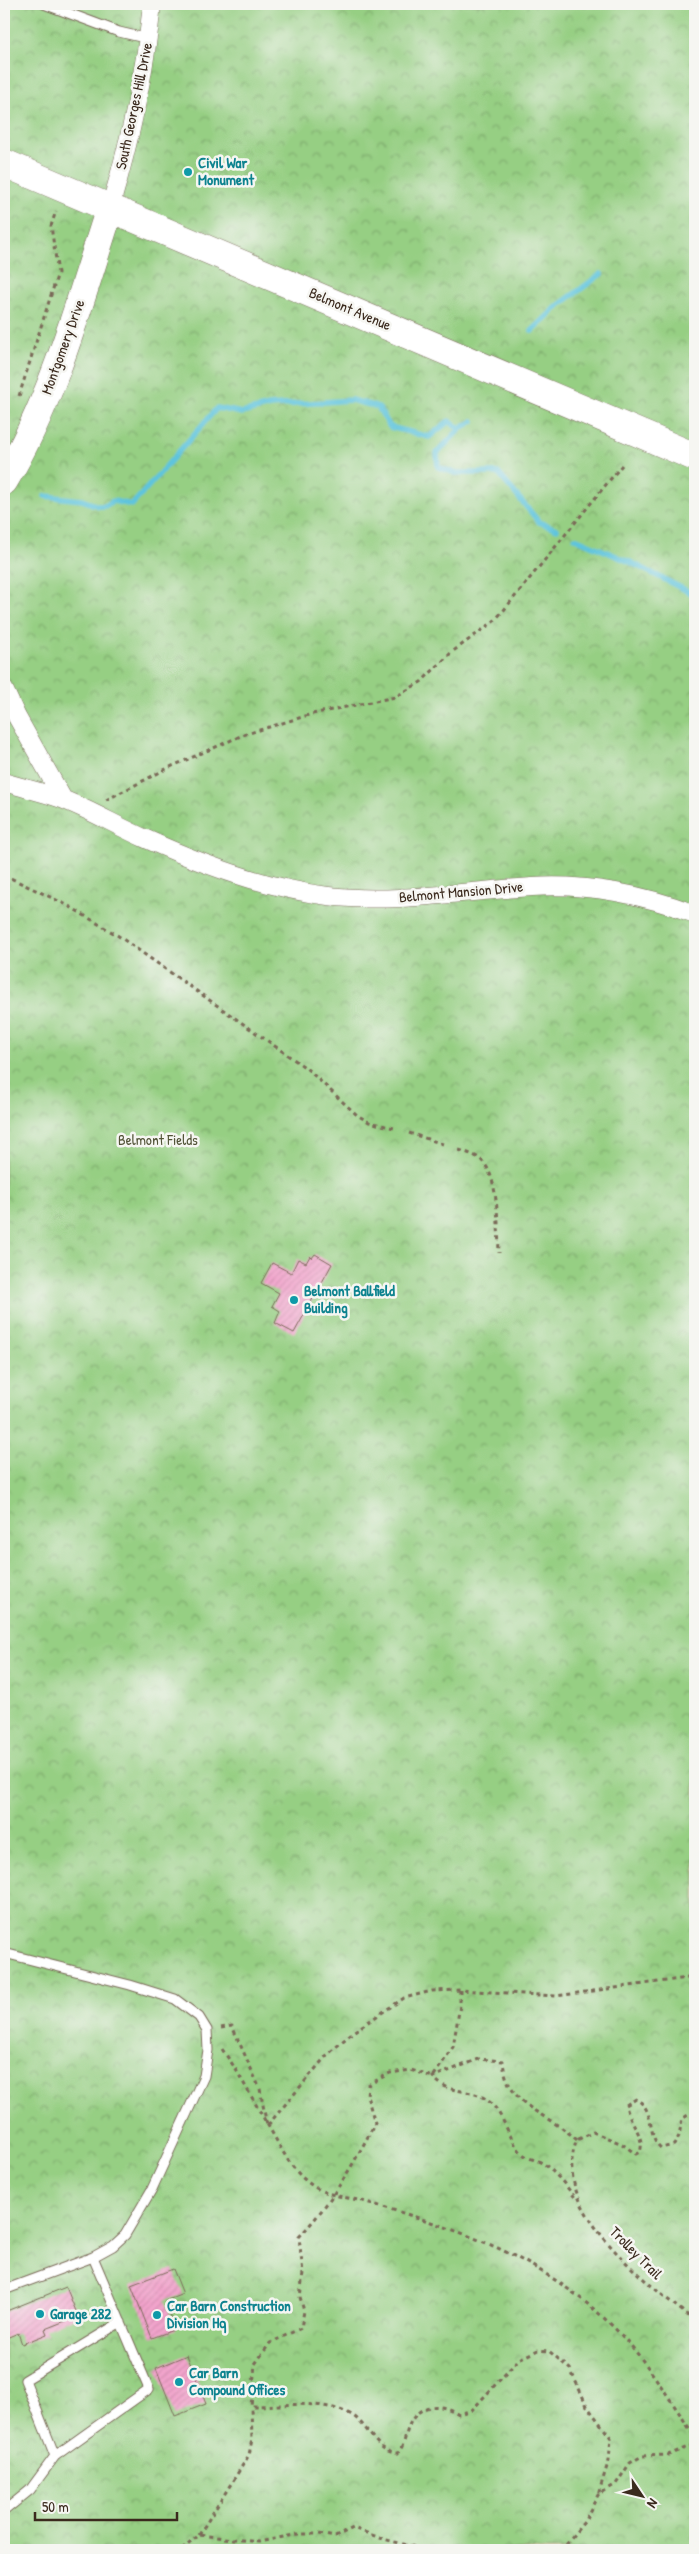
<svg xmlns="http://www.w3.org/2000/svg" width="699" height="2554" viewBox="0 0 699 2554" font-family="'Patrick Hand',sans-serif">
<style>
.park{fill:url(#park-crowns);stroke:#687c50}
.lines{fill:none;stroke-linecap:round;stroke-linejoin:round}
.stream{stroke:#5fc4dd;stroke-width:5.5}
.building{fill:url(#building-hatch)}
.lane-casing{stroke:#7a6a58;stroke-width:11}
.street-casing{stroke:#7a6a58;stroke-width:19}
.primary-casing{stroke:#7a6a58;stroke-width:29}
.path{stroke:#7a6a58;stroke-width:3;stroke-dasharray:4 4;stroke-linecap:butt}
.lane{stroke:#fff;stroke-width:9}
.street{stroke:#fff;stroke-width:18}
.primary{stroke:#fff;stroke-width:28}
.culture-dot{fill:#0f9aa8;stroke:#f6f6f2;stroke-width:2}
.labels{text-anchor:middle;stroke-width:5;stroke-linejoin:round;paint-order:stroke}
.street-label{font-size:15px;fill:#3b2a1e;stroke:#f6f6f2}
.culture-label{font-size:15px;font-weight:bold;fill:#0d838f;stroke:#f6f6f2;text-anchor:start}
.park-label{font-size:15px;fill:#525337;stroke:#f6f6f2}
</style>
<defs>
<pattern id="park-crowns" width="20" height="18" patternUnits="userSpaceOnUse" patternTransform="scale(1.25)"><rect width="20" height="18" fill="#96cf83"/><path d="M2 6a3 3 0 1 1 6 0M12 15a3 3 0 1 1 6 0" fill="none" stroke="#7ca86b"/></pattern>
<pattern id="building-hatch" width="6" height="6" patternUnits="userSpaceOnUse" patternTransform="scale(1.25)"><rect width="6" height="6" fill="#f2a4cc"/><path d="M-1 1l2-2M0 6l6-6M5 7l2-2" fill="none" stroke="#d08daf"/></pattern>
</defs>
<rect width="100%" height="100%" fill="#f6f6f2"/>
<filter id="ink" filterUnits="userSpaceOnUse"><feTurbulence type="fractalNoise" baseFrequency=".02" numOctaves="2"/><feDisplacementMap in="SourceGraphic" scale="10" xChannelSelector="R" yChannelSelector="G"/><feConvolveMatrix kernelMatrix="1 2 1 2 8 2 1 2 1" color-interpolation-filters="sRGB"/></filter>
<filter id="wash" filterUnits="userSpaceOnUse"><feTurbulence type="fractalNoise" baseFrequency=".0096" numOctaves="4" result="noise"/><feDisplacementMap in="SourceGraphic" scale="20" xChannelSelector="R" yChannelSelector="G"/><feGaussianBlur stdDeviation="1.12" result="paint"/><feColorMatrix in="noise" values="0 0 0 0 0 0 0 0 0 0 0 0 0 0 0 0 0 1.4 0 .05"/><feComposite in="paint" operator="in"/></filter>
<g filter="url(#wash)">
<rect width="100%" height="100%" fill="#eee1c3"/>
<path class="park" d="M 4,4 L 695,4 L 695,2550 L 4,2550 Z"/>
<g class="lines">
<path class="stream" d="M 532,331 L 558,306 L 601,274
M 460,429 L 437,453 L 438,467 L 455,473 L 498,473 L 539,522 L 557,529
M 45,496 L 82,500 L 98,506 L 105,506 L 113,501 L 132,505 L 217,408 L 242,413 L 270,406 L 351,400 L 378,407 L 390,427 L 429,437 L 449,421 L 460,429 L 473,421
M 575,538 L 630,562 L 695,595"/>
</g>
<g id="blocks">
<path class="building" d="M 315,1254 L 332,1264 L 294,1333 L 275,1323 L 280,1311 L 272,1306 L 279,1293 L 261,1283 L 272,1263 L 291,1273 L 298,1259 L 306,1263 L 310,1256 L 312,1258 Z
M 173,2269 L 183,2294 L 165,2301 L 176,2329 L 152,2338 L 131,2285 Z
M 66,2287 L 78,2316 L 45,2329 L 47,2334 L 22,2344 L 18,2333 L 4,2339 L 4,2312 Z
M 187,2355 L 206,2404 L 175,2416 L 156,2368 Z"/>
</g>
</g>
<g filter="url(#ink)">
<use href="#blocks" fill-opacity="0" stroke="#7a6a58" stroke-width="1"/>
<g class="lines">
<defs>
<path id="lane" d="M 44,4 L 119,32 L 149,39
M 4,1953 L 130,1985 L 175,1999 L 199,2017 L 207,2030 L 208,2050 L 204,2076 L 152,2189 L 125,2235 L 113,2246 L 93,2257 L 4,2290
M 93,2257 L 149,2389 L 55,2456 L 25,2380 L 121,2322
M 4,2511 L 30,2490 L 55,2456"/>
<path id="street" d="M 110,208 C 130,141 145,74 152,4
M 4,689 L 17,717 L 63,799
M 4,782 C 23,788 43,792 62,799 C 90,810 117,826 144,838 C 201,864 265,888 328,896 C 397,904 463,891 532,887 C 585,883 646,895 695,914"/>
<path id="primary" d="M 4,163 L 695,457
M 4,481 C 54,398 80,300 110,208"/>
</defs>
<use href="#lane" class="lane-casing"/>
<use href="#street" class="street-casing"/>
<use href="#primary" class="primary-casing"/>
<path class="path" d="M 19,396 L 58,273 L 51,226 L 56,211
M 106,800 L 168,768 L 243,735 L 312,714 L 395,697 L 421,682 L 452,652 L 493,622 L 504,610 L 622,465
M 4,875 L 67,905 L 117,935 L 306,1068 L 357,1115 L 369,1122 L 394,1128
M 409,1133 L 443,1144
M 459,1150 C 468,1153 477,1155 483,1162 C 499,1179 498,1230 499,1253
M 460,1990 L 460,2005 L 453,2047 L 433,2077 L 411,2070 L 390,2073 L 368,2085 L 367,2096 L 375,2123 C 354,2164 331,2203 299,2237 L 303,2273 L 300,2297 L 304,2311 L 301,2328 L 270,2343 L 255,2364 L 251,2406 C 285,2406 318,2399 350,2414 C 368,2423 376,2454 398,2453 C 407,2442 405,2428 414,2417 C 426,2402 444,2405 459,2414 L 472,2410 L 519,2359 L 538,2350 L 549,2351 L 570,2369 L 587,2406 L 611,2438 L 609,2460 L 598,2495
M 221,2028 L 232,2026 L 260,2089 L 267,2126
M 222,2049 L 235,2068 L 286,2157 C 295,2171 304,2181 318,2189 C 333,2197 349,2197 366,2202 C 411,2215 459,2230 502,2250 C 550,2273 597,2306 632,2347 C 655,2375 675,2407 695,2437
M 695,2118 L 688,2115 L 682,2119 L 679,2136 L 674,2145 L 661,2148 C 646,2135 656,2110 636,2099 L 626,2105 C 628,2121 646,2136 640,2152 L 636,2154 L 622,2144 L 593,2132 L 577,2140 C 548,2209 648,2284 695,2321
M 268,2125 L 327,2055 L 353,2032 L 404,1998 L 432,1991 L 460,1990 L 556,1996 L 695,1977
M 577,2140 C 547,2112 507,2108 503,2061 L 479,2059 L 433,2077 C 449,2096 470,2087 487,2100 C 505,2113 507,2139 523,2154 C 528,2159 538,2160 544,2164 C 557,2174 567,2187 577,2200
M 199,2535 L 249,2455 L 252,2439 L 251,2406
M 182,2550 L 199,2535 L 259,2542 L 298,2534 L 319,2534 L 335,2537 L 353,2528 L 383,2539 L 427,2550
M 561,2550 L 584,2522 L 598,2495 L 616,2484 L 630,2463 L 642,2456 L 668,2455 L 695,2444"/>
<use href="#lane" class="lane"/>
<use href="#street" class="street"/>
<use href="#primary" class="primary"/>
</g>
</g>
<g class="culture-dot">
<circle cx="188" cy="172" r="5"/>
<circle cx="294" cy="1300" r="5"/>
<circle cx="40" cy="2314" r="5"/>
<circle cx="157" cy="2315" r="5"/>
<circle cx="179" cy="2382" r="5"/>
</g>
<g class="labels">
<g class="street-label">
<text transform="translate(134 106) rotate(-78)" y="5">South Georges Hill Drive</text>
<text transform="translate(350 309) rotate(23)" y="5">Belmont Avenue</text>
<text transform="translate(63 347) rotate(-70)" y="5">Montgomery Drive</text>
<text transform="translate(461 892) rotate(-5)" y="5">Belmont Mansion Drive</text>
<text transform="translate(636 2253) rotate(45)" y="5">Trolley Trail</text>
</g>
<g class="culture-label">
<text x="198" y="168">Civil War<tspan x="198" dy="17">Monument</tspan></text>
<text x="304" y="1296">Belmont Ballfield<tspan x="304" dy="17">Building</tspan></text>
<text x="167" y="2311">Car Barn Construction<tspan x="167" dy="17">Division Hq</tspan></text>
<text x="50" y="2319">Garage 282</text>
<text x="189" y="2378">Car Barn<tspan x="189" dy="17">Compound Offices</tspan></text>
</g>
<g class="park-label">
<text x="158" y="1145">Belmont Fields</text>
</g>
</g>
<rect width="699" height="2554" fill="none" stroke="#f6f6f2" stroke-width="20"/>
<g transform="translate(642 2496) rotate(125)" stroke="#f6f6f2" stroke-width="4" paint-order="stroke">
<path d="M0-4L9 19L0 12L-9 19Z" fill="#3b2a1e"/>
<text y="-8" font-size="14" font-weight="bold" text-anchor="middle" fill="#3b2a1e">N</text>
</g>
<path d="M35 2512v8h142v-8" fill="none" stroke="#3b2a1e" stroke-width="2.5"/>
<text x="42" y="2512" font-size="15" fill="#3b2a1e" stroke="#f6f6f2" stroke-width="4" paint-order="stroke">50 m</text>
</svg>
